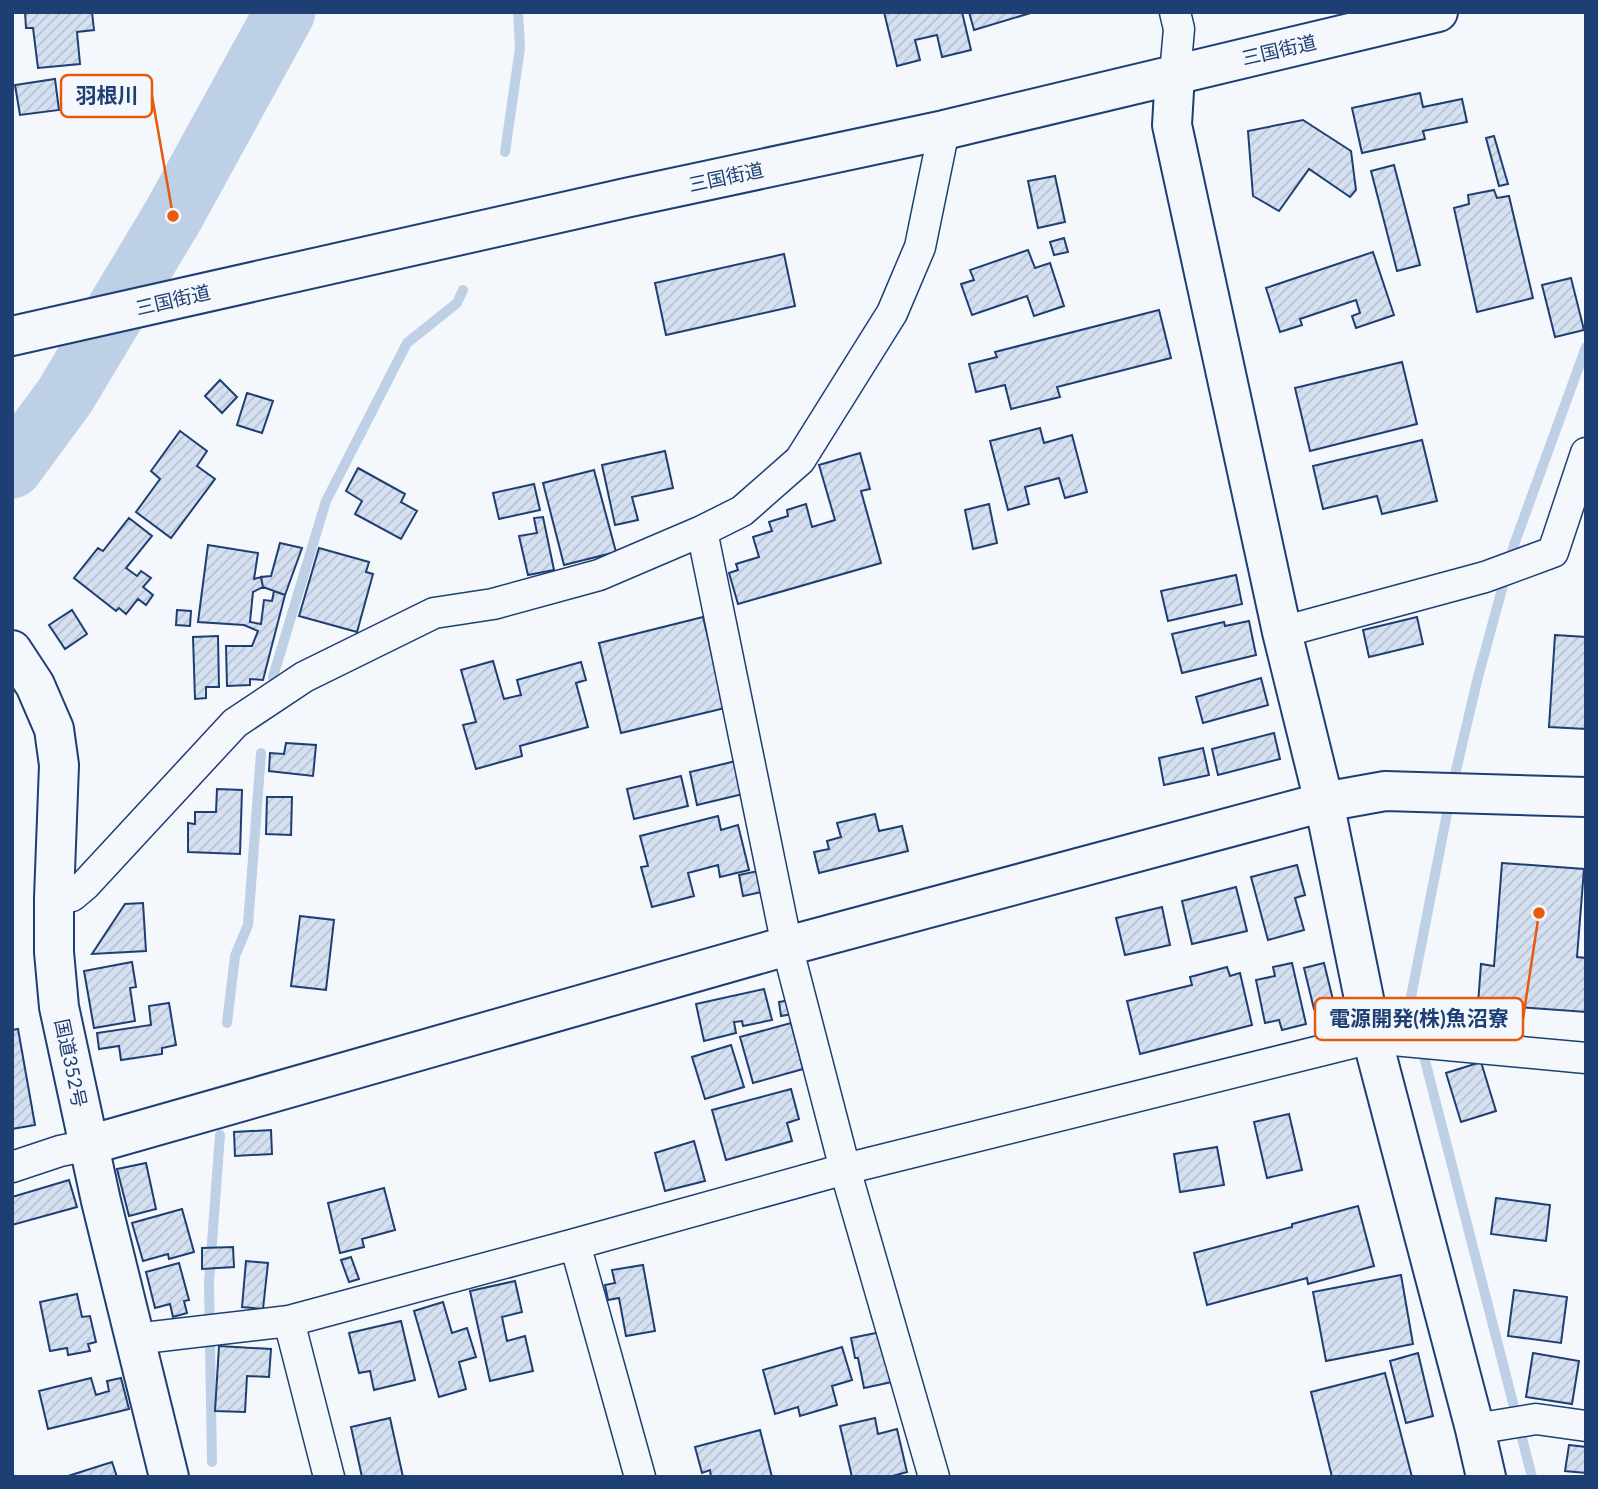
<svg xmlns="http://www.w3.org/2000/svg" width="1598" height="1489" viewBox="0 0 1598 1489" font-family="Lato,'Noto Sans JP',sans-serif">
<style>
.lines{fill:none;stroke-linecap:round;stroke-linejoin:round}
.stream{stroke:#bed0e5;stroke-width:10}
.river{stroke:#bed0e5;stroke-width:61}
.building{fill:url(#building-hatch);stroke:#1d3f73;stroke-width:2}
.street-casing{stroke:#1d3f73;stroke-width:33}
.secondary-casing{stroke:#1d3f73;stroke-width:42}
.highway-casing{stroke:#1d3f73;stroke-width:42}
.street{stroke:#f4f7fb;stroke-width:30}
.secondary{stroke:#f4f7fb;stroke-width:38}
.highway{stroke:#f4f7fb;stroke-width:38}
.labels{text-anchor:middle;stroke-width:5;stroke-linejoin:round;paint-order:stroke}
.street-label{font-size:19px;fill:#1d3f73;stroke:#f4f7fb}
.leader{fill:none;stroke:#e8590c;stroke-width:2.5}
.callout-dot{fill:#e8590c;stroke:#f4f7fb;stroke-width:2.5}
.callout{fill:#f4f7fb;stroke:#e8590c;stroke-width:2.5}
.callout-label{font-size:21px;text-anchor:middle;font-weight:bold;fill:#1d3f73}
</style>
<defs>
<pattern id="building-hatch" width="6" height="6" patternUnits="userSpaceOnUse" patternTransform="scale(1.75)"><rect width="6" height="6" fill="#d5e0f0"/><path d="M-1 1l2-2M0 6l6-6M5 7l2-2" fill="none" stroke="#b6c1d1"/></pattern>
</defs>
<rect width="100%" height="100%" fill="#f4f7fb"/>
<g class="lines">
<path class="stream" d="M 505,152 L 520,48 L 518,12
M 273,677 L 326,501 L 407,343 L 457,303 L 463,290
M 227,1023 L 235,956 L 248,925 L 261,753
M 212,1462 L 209,1283 L 220,1135
M 1532,1477 L 1410,1002 L 1453,783 L 1478,677 L 1514,545 L 1586,347"/>
<path class="river" d="M 12,468 L 65,396 L 173,216 L 285,12"/>
</g>
<path class="building" d="M 25,12 L 92,12 L 94,30 L 77,32 L 80,64 L 38,68 L 33,28 L 26,28 Z
M 884,12 L 962,12 L 971,50 L 942,57 L 937,35 L 915,40 L 920,60 L 897,66 Z
M 969,12 L 1034,12 L 974,30 Z
M 55,79 L 59,110 L 20,115 L 15,85 Z
M 1420,93 L 1423,107 L 1462,99 L 1467,122 L 1423,131 L 1425,139 L 1362,153 L 1352,108 Z
M 1303,120 L 1351,151 L 1356,190 L 1350,197 L 1309,169 L 1279,211 L 1253,196 L 1248,131 Z
M 1494,136 L 1508,184 L 1499,186 L 1486,138 Z
M 1394,165 L 1420,265 L 1397,271 L 1371,171 Z
M 1055,176 L 1065,222 L 1038,228 L 1028,181 Z
M 1494,190 L 1497,198 L 1509,196 L 1533,298 L 1477,312 L 1454,208 L 1469,204 L 1468,195 Z
M 1064,238 L 1068,252 L 1054,255 L 1050,242 Z
M 1028,250 L 1035,268 L 1050,263 L 1064,306 L 1034,316 L 1027,296 L 972,315 L 961,284 L 974,280 L 970,270 Z
M 1373,252 L 1394,315 L 1356,328 L 1352,316 L 1360,313 L 1356,300 L 1300,319 L 1302,325 L 1280,332 L 1266,288 Z
M 784,254 L 795,306 L 666,335 L 655,283 Z
M 1571,278 L 1584,330 L 1555,337 L 1542,285 Z
M 1159,310 L 1171,358 L 1057,387 L 1060,397 L 1011,409 L 1005,385 L 976,392 L 969,364 L 997,357 L 995,352 Z
M 1402,362 L 1417,424 L 1310,451 L 1295,388 Z
M 220,380 L 237,397 L 222,413 L 205,396 Z
M 247,393 L 273,401 L 262,433 L 237,425 Z
M 1040,428 L 1044,443 L 1072,435 L 1087,492 L 1065,498 L 1059,478 L 1025,487 L 1029,504 L 1008,510 L 990,441 Z
M 180,431 L 207,451 L 197,466 L 215,479 L 171,538 L 136,512 L 160,479 L 151,471 Z
M 1422,440 L 1437,501 L 1382,514 L 1377,496 L 1323,509 L 1313,466 Z
M 665,451 L 673,488 L 632,497 L 638,520 L 615,525 L 602,465 Z
M 860,453 L 870,489 L 861,491 L 881,563 L 738,604 L 729,573 L 738,570 L 736,564 L 759,557 L 753,537 L 772,531 L 769,522 L 788,516 L 787,510 L 806,504 L 812,527 L 835,520 L 819,465 Z
M 358,468 L 405,494 L 401,502 L 417,511 L 401,539 L 355,514 L 362,501 L 346,491 Z
M 594,470 L 616,552 L 564,565 L 543,483 Z
M 534,484 L 540,510 L 499,519 L 493,493 Z
M 989,504 L 997,543 L 973,549 L 965,510 Z
M 543,517 L 554,570 L 528,575 L 519,536 L 537,533 L 534,518 Z
M 129,518 L 152,536 L 126,568 L 137,576 L 141,571 L 151,578 L 143,587 L 153,595 L 146,605 L 138,599 L 126,614 L 119,608 L 116,611 L 74,578 L 98,548 L 103,551 Z
M 280,543 L 302,548 L 285,595 L 263,587 L 261,577 L 271,576 Z
M 208,545 L 258,553 L 254,579 L 261,577 L 263,587 L 253,592 L 250,622 L 261,624 L 264,600 L 272,601 L 274,591 L 285,595 L 263,680 L 250,679 L 250,685 L 227,686 L 226,646 L 252,646 L 258,631 L 244,625 L 198,622 Z
M 319,548 L 369,562 L 366,572 L 373,574 L 357,632 L 299,616 Z
M 1236,575 L 1242,604 L 1168,621 L 1161,591 Z
M 72,610 L 87,634 L 65,649 L 49,625 Z
M 177,610 L 191,611 L 190,626 L 176,625 Z
M 703,617 L 725,708 L 621,733 L 599,643 Z
M 1417,617 L 1423,644 L 1369,657 L 1363,630 Z
M 1249,621 L 1256,655 L 1182,673 L 1172,634 L 1224,622 L 1225,626 Z
M 1555,635 L 1586,637 L 1586,729 L 1549,727 Z
M 218,636 L 219,687 L 206,687 L 206,698 L 195,699 L 193,637 Z
M 493,661 L 504,699 L 521,695 L 517,680 L 581,662 L 586,680 L 576,683 L 588,727 L 520,746 L 522,756 L 476,769 L 463,725 L 476,722 L 461,670 Z
M 1261,678 L 1268,705 L 1203,723 L 1196,697 Z
M 1274,733 L 1280,759 L 1218,775 L 1212,749 Z
M 286,743 L 316,745 L 313,776 L 269,771 L 270,753 L 284,754 Z
M 1203,748 L 1209,775 L 1164,785 L 1159,758 Z
M 736,761 L 743,794 L 697,805 L 690,772 Z
M 681,776 L 688,806 L 634,819 L 627,789 Z
M 217,789 L 242,790 L 240,854 L 188,852 L 188,823 L 195,824 L 195,812 L 216,812 Z
M 267,797 L 292,797 L 291,835 L 266,834 Z
M 875,814 L 879,831 L 902,826 L 908,851 L 819,873 L 814,852 L 829,849 L 827,841 L 841,837 L 837,823 Z
M 718,816 L 721,830 L 738,825 L 749,870 L 720,877 L 718,865 L 688,873 L 694,896 L 652,907 L 641,867 L 648,866 L 640,836 Z
M 1502,863 L 1584,869 L 1577,957 L 1586,958 L 1586,1012 L 1478,1004 L 1481,964 L 1494,966 Z
M 1297,865 L 1305,895 L 1295,898 L 1304,930 L 1268,940 L 1251,877 Z
M 768,869 L 771,890 L 743,896 L 739,875 Z
M 1236,887 L 1247,931 L 1192,944 L 1182,901 Z
M 143,903 L 146,951 L 92,954 L 125,904 Z
M 1162,907 L 1170,945 L 1125,955 L 1116,918 Z
M 300,916 L 334,920 L 326,990 L 291,986 Z
M 132,962 L 136,987 L 130,988 L 135,1021 L 94,1028 L 84,971 Z
M 1292,963 L 1306,1024 L 1282,1030 L 1279,1020 L 1265,1023 L 1256,980 L 1275,976 L 1273,967 Z
M 1324,963 L 1334,1004 L 1314,1009 L 1304,968 Z
M 1227,967 L 1230,976 L 1240,973 L 1252,1025 L 1140,1054 L 1127,1001 L 1192,985 L 1190,977 Z
M 764,989 L 772,1020 L 743,1026 L 742,1021 L 734,1022 L 736,1033 L 704,1041 L 696,1004 Z
M 795,999 L 798,1013 L 781,1016 L 779,1002 Z
M 169,1003 L 176,1045 L 162,1048 L 162,1054 L 121,1060 L 119,1046 L 99,1049 L 97,1033 L 151,1025 L 149,1006 Z
M 791,1023 L 803,1069 L 753,1083 L 740,1037 Z
M 18,1029 L 35,1125 L 12,1129 L 12,1030 Z
M 731,1045 L 744,1087 L 705,1099 L 692,1057 Z
M 1481,1062 L 1496,1111 L 1461,1122 L 1446,1073 Z
M 791,1089 L 799,1119 L 787,1123 L 792,1141 L 726,1160 L 712,1110 Z
M 1289,1114 L 1302,1170 L 1267,1178 L 1254,1122 Z
M 271,1130 L 272,1154 L 235,1156 L 234,1132 Z
M 694,1141 L 705,1181 L 665,1191 L 655,1153 Z
M 1217,1147 L 1224,1185 L 1180,1192 L 1174,1154 Z
M 146,1163 L 156,1209 L 129,1216 L 117,1169 Z
M 69,1180 L 77,1207 L 12,1225 L 12,1197 Z
M 384,1188 L 395,1230 L 362,1239 L 364,1247 L 340,1253 L 328,1203 Z
M 1496,1198 L 1550,1205 L 1546,1241 L 1491,1234 Z
M 1358,1206 L 1374,1266 L 1308,1284 L 1307,1278 L 1207,1305 L 1194,1253 L 1292,1227 L 1292,1224 Z
M 182,1209 L 194,1252 L 169,1259 L 168,1254 L 143,1261 L 132,1223 Z
M 233,1247 L 234,1267 L 202,1269 L 202,1248 Z
M 351,1257 L 359,1279 L 349,1282 L 341,1260 Z
M 246,1261 L 268,1263 L 263,1309 L 242,1307 Z
M 179,1263 L 189,1300 L 184,1301 L 187,1313 L 173,1317 L 170,1304 L 155,1308 L 146,1272 Z
M 643,1265 L 655,1331 L 626,1336 L 619,1298 L 608,1300 L 605,1285 L 615,1283 L 612,1270 Z
M 1401,1275 L 1413,1344 L 1326,1361 L 1313,1292 Z
M 515,1281 L 522,1312 L 502,1317 L 507,1341 L 525,1336 L 533,1371 L 490,1381 L 470,1291 Z
M 1514,1290 L 1567,1297 L 1561,1343 L 1508,1336 Z
M 77,1294 L 82,1317 L 90,1316 L 96,1342 L 88,1344 L 90,1351 L 68,1355 L 67,1348 L 50,1351 L 40,1302 Z
M 443,1302 L 452,1333 L 467,1328 L 476,1357 L 459,1362 L 466,1389 L 439,1397 L 414,1311 Z
M 401,1321 L 415,1380 L 374,1390 L 370,1371 L 359,1373 L 349,1333 Z
M 881,1332 L 892,1382 L 864,1388 L 858,1358 L 855,1358 L 851,1338 Z
M 219,1346 L 271,1349 L 269,1377 L 247,1376 L 245,1412 L 215,1411 Z
M 842,1347 L 852,1380 L 832,1386 L 837,1405 L 800,1416 L 798,1407 L 775,1414 L 763,1370 Z
M 1418,1353 L 1433,1416 L 1406,1423 L 1390,1361 Z
M 1533,1353 L 1579,1361 L 1572,1404 L 1526,1397 Z
M 1385,1373 L 1412,1477 L 1332,1477 L 1311,1392 Z
M 91,1378 L 96,1395 L 109,1391 L 107,1381 L 121,1378 L 129,1409 L 48,1429 L 39,1391 Z
M 390,1418 L 403,1477 L 362,1477 L 351,1427 Z
M 875,1418 L 878,1434 L 897,1429 L 907,1472 L 889,1477 L 852,1477 L 840,1426 Z
M 760,1430 L 772,1477 L 711,1477 L 710,1470 L 702,1473 L 695,1447 Z
M 1569,1445 L 1586,1447 L 1586,1473 L 1565,1471 Z
M 112,1462 L 117,1477 L 69,1477 L 68,1476 Z"/>
<g class="lines">
<defs>
<path id="street" d="M 1175,12 L 1179,29 L 1175,74
M 702,531 L 787,946 L 845,1169 L 934,1477
M 1282,632 L 1485,577 L 1553,552 L 1586,453
M 54,898 L 72,896 L 85,885 L 235,723 L 304,677 L 434,613 L 493,604 L 599,575 L 702,531 L 742,511 L 800,460 L 892,313 L 920,247 L 944,130
M 12,1167 L 60,1151 L 89,1145
M 575,1244 L 640,1477
M 289,1321 L 329,1477
M 135,1339 L 289,1321 L 575,1244 L 845,1169 L 1372,1038 L 1586,1058
M 1475,1429 L 1536,1419 L 1586,1426"/>
<path id="secondary" d="M 1175,74 L 1172,125 L 1282,632 L 1324,802 L 1372,1038 L 1475,1429 L 1486,1477
M 89,1145 L 787,946 L 1324,802 L 1385,791 L 1586,797"/>
<path id="highway" d="M 12,336 L 630,197 L 944,130 L 1438,12
M 12,650 L 35,685 L 54,729 L 59,765 L 54,898 L 54,952 L 59,1007 L 101,1201 L 169,1477"/>
</defs>
<use href="#street" class="street-casing"/>
<use href="#secondary" class="secondary-casing"/>
<use href="#highway" class="highway-casing"/>
<use href="#street" class="street"/>
<use href="#secondary" class="secondary"/>
<use href="#highway" class="highway"/>
</g>
<g class="labels">
<g class="street-label">
<text transform="translate(1279 50) rotate(-13)" y="7">三国街道</text>
<text transform="translate(726 177) rotate(-12)" y="7">三国街道</text>
<text transform="translate(173 300) rotate(-13)" y="7">三国街道</text>
<text transform="translate(71 1063) rotate(78)" y="7">国道352号</text>
</g>
</g>
<path class="leader" d="M173 216L152 96M1539 913L1523 1019"/>
<g class="callout-dot">
<circle cx="173" cy="216" r="7"/>
<circle cx="1539" cy="913" r="7"/>
</g>
<g class="callout">
<rect x="61" y="75" width="91" height="42" rx="7"/>
<rect x="1315" y="998" width="208" height="42" rx="7"/>
</g>
<g class="callout-label">
<text x="107" y="103">羽根川</text>
<text x="1419" y="1026">電源開発(株)魚沼寮</text>
</g>
<rect width="1598" height="1489" fill="none" stroke="#1d3f73" stroke-width="28"/>
</svg>
